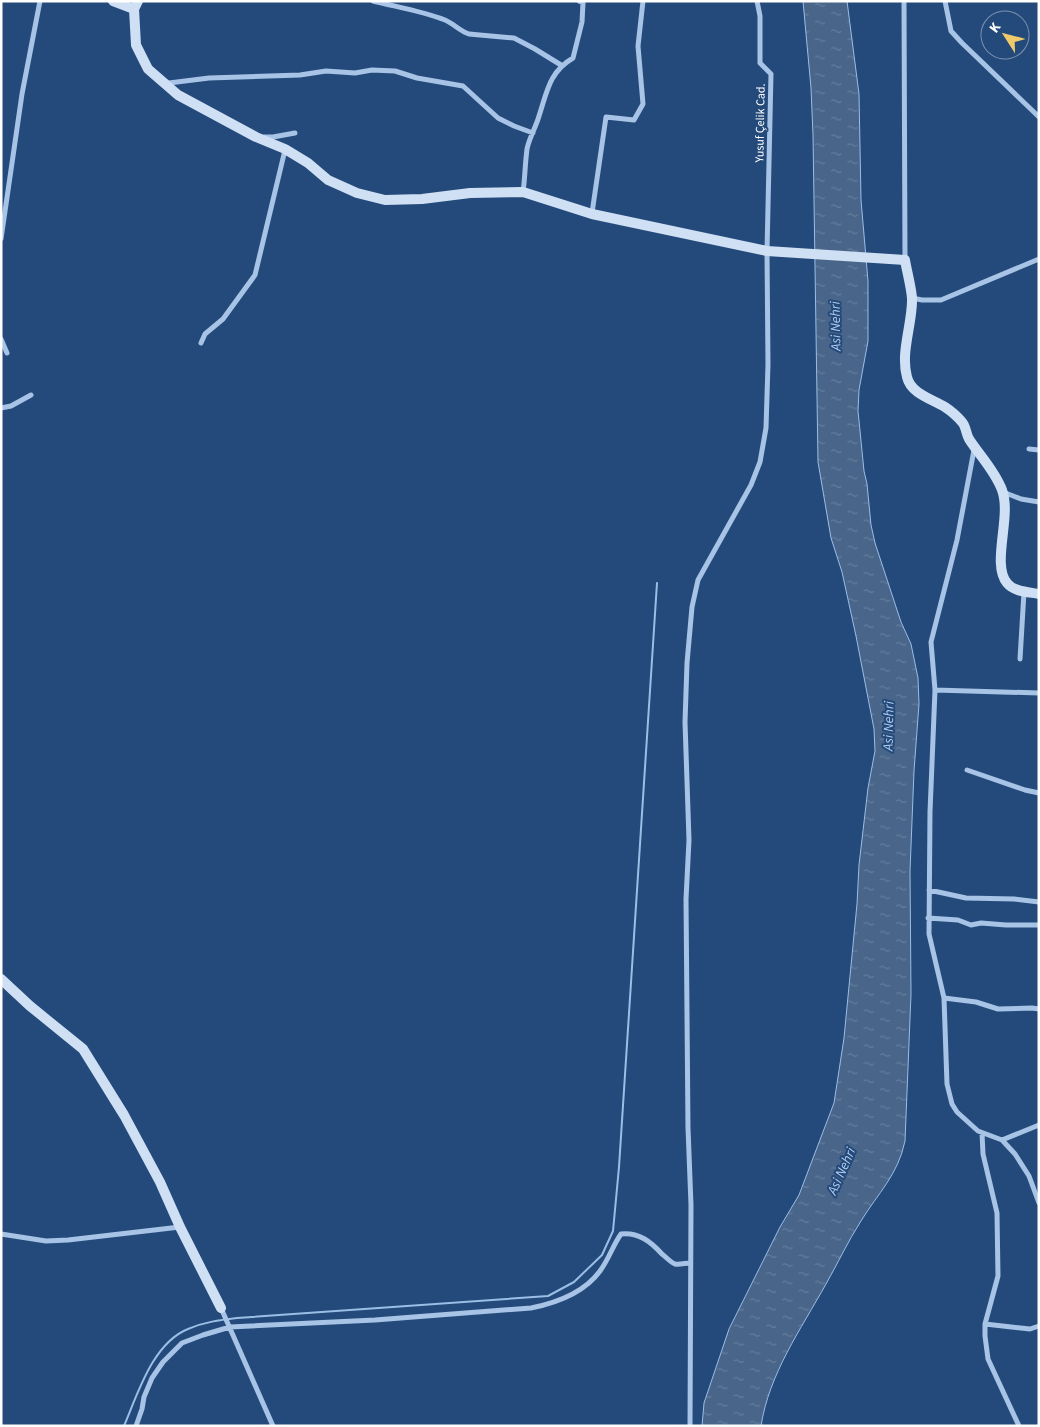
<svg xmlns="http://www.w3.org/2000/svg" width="1040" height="1427" viewBox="0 0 1040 1427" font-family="'Source Sans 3',sans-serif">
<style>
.water{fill:url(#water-ripples);stroke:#9bbee6}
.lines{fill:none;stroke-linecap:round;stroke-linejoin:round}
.stream{stroke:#9bbee6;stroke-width:2}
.street{stroke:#a7c3e5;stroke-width:5}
.secondary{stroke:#d0e0f4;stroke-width:10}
.labels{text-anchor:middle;stroke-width:4;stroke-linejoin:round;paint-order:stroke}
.street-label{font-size:12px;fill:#fff;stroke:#244a7b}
.water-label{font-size:14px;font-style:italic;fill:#b2cded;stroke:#244a7b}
</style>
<defs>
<pattern id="water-ripples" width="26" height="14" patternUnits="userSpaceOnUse" patternTransform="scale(1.25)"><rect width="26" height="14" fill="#49668a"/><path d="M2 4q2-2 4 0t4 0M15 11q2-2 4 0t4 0" fill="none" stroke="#647d9c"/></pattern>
</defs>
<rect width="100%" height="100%" fill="#244a7b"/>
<path class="water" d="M 803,1 L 847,1 L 859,94 L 861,200 L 868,281 L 868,341 L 859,390 L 858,411 L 864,471 L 867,484 L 871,525 L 875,543 L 901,622 L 911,644 L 918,678 L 919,704 L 914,771 L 910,871 L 911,994 L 905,1141 C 898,1175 878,1193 861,1221 C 848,1241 838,1263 826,1284 C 801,1329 769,1374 761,1426 L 702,1426 L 704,1403 L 729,1329 L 780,1227 L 799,1195 L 834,1103 L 844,1038 L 857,904 L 859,865 L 868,788 L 875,751 L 874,729 L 856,636 L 842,572 L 831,538 L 818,462 L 813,135 L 811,88 Z"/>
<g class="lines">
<path class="stream" d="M 124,1426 C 138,1393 153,1343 188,1329 C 204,1322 220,1320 237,1318 L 548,1296 L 574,1282 L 602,1255 L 613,1231 L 619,1167 L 657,583"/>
<path class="street" d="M 373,1 C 397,7 422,11 445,20 C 454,24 460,31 469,34 L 514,38 L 535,49 L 561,65
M 904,1 L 905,260
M 945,1 L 951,31 L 962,43 L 1039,117
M 166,85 L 169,83 L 209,78 L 300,75 L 326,71 L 355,73 L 372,70 L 395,71 L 417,78 L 463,86 L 498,118 L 514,126 L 533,133
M 264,137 L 273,137 L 295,133
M 523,192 C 525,178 525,164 527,149 C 529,138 536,127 539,116 C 547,92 549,72 573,58 L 582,22 L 583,3 L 579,1
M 592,213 L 606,117 L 634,120 L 643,104 L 638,46 L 643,1
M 1,239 L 22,94 L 40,1
M 912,298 L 922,300 L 941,300 L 1039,259
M 1,339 L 7,353
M 201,343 L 205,334 L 223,319 L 255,275 L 285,150
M 1,408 L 11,406 L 31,395
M 1029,449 L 1039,450
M 974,450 L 957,540 L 931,642 L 935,690 L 930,812 L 929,934 L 944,998 L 947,1084 L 952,1104 L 957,1112 L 978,1131 L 1002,1140 L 1015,1154 L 1029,1176 L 1039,1203
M 1003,492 L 1021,499 L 1039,502
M 1020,659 L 1024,592
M 935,690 L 1039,693
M 967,770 L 1025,790 L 1039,793
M 929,890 L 966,898 L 1014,899 L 1039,902
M 928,918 L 958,920 L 971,925 L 981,923 L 1006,925 L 1039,925
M 944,998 L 976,1002 L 998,1009 L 1032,1008 L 1039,1009
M 982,1133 L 983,1154 L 997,1213 L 998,1276 L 985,1324 L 985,1336 L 988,1359 L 1019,1426
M 1002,1140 L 1039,1125
M 1,1234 L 46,1241 L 68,1240 L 180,1227
M 221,1308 L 273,1426
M 985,1324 L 1030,1329 L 1039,1326
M 136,1426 L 142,1409 L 144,1397 L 152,1378 L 163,1362 L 182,1343 L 203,1335 L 230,1327 L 375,1320 L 531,1308 C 556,1303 584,1293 600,1271 C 609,1259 613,1245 621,1234 C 639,1232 651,1242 662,1254 C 666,1257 670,1262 675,1264 C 679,1265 686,1263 690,1263
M 690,1426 L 691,1205 L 688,1128 L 686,899 L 689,840 L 685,722 L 687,663 L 692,607 L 698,580 L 751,485 L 760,462 L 766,428 L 768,364 L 767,251 L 771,74 L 760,63 L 760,16 L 757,1"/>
<path class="secondary" d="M 113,1 L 134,9
M 138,1 L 134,9 L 136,45 L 148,69 L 178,95 L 256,137 L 285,149 L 308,163 L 328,180 L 357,193 L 385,200 L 422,199 L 470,193 L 523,192 L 592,214 L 767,251 L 905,260 C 907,272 911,286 912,298 C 913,322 900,352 907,377 C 911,394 932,399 945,407 C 951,411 957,416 962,422 C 966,426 966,434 969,439 C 980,456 995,471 1002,490 C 1012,516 991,564 1007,583 C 1014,592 1029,592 1039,594
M 1,979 L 30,1006 L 83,1049 L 124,1115 L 160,1182 L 180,1227 L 221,1308"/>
</g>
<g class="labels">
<g class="street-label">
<text transform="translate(760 123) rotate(-89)" y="4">Yusuf Çelik Cad.</text>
</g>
<g class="water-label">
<text transform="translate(835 326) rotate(-91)" y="5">Asi Nehri</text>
<text transform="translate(888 726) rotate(-89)" y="5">Asi Nehri</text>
<text transform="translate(841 1171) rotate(-66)" y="5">Asi Nehri</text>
</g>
</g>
<rect width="1040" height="1427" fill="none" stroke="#ffffff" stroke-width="5"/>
<g transform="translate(1005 35) rotate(306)"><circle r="24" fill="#244a7b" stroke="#7c92b0"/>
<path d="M0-4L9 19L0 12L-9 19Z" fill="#efc96a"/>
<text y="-8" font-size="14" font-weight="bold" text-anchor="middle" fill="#ffffff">K</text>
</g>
</svg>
